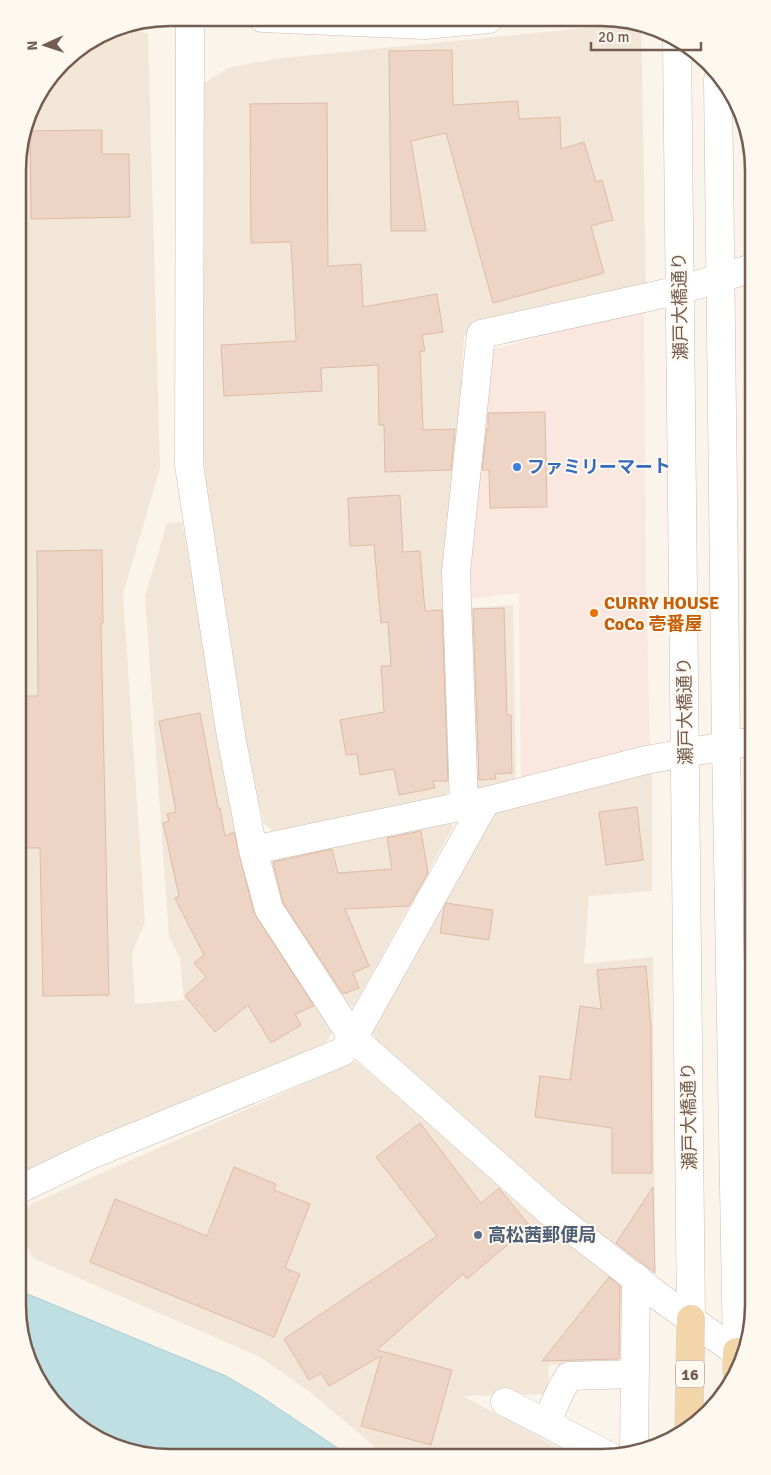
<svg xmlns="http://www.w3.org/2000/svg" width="771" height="1475" viewBox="0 0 771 1475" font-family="Signika,'Noto Sans JP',sans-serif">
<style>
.residential{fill:#f2e6d9}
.commercial{fill:#fae7df}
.water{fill:#c0dfe3;stroke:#a7ced3}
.building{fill:#edd4c5;stroke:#debba7}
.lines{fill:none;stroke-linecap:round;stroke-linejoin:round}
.street-casing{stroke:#ccbcb1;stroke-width:29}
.secondary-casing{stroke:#cebcaf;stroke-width:29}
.primary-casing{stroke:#d8d1ce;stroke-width:29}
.street{stroke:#fff;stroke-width:28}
.secondary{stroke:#fff;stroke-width:28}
.primary{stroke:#f2d6aa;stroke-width:28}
.shop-dot{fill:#3f7fe0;stroke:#fdf8f0;stroke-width:2}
.food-dot{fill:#e8710a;stroke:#fdf8f0;stroke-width:2}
.service-dot{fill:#5c6f8a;stroke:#fdf8f0;stroke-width:2}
.labels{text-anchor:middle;stroke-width:4;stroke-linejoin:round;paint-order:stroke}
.shield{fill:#fdf8f0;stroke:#9c8b80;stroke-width:1}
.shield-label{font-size:16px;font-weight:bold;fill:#735c50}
.street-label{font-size:18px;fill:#735c50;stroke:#fdf8f0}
.shop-label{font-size:18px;font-weight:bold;fill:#366cbe;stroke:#fdf8f0;text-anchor:start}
.food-label{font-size:18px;font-weight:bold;fill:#c56008;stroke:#fdf8f0;text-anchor:start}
.service-label{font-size:18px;font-weight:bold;fill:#4e5e75;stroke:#fdf8f0;text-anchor:start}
.rim{fill:none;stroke:#735c50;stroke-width:2.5}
</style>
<rect width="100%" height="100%" fill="#fbf4ea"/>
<path class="residential" d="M 635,23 L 641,25 L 646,287 L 464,336 L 448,599 L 451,788 L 440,802 L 276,833 L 264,824 L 241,726 L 208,519 L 201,410 L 201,85 L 228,68 L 274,59 Z
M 115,28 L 148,33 L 160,468 L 123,594 L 145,922 L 132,953 L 135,1004 L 184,1000 L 180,959 L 169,937 L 145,596 L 167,523 L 182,522 L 216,709 L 255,896 L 337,1026 L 326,1042 L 283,1066 L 87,1140 L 29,1170 L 18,1163 L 19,150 L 33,102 L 69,56 Z
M 513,605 L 516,781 L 472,791 L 466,608 Z
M 652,772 L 652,891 L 589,896 L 584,964 L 653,957 L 655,1273 L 614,1246 L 555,1203 L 378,1047 L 371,1027 L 494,810 Z
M 448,819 L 453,827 L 354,1006 L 342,1005 L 276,908 L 265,864 L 274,854 Z
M 356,1061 L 544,1222 L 629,1285 L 629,1365 L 549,1365 L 548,1394 L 463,1396 L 575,1457 L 387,1457 L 310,1392 L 260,1357 L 33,1258 L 18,1230 L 18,1210 Z"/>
<path class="commercial" d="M 644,309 L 646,579 L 650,748 L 521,780 L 519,593 L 466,599 L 487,351 Z"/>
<path class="water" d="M 18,1290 L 226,1376 L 260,1396 L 351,1457 L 150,1456 L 103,1442 L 70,1420 L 26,1354 L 18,1305 Z"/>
<path class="building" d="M 452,50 L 453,105 L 518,101 L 519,119 L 560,117 L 561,149 L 584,142 L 596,182 L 602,180 L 613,220 L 591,226 L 604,273 L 493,303 L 446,133 L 411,141 L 426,231 L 391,231 L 389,51 Z
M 327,103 L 328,266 L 361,264 L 363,307 L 437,294 L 443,332 L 422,335 L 425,351 L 420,351 L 423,430 L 455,429 L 451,470 L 385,472 L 384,425 L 379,425 L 378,365 L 321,368 L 322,391 L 224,396 L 221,345 L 296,341 L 291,242 L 251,243 L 250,104 Z
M 102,130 L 102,154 L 129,154 L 130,217 L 31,219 L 30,131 Z
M 545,412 L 547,507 L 490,508 L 489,470 L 482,470 L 487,428 L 488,428 L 488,413 Z
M 400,495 L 403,552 L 420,551 L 425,611 L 442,610 L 448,781 L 433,781 L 435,788 L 399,795 L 394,769 L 360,775 L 357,754 L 346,755 L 340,720 L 384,712 L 381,666 L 391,666 L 388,622 L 381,623 L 374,545 L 350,546 L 348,498 Z
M 102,550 L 103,623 L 101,623 L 109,995 L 43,996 L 40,848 L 22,848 L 18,731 L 18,696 L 38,696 L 37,551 Z
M 504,608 L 507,715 L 511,715 L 512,773 L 495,774 L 496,779 L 479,780 L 473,609 Z
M 200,713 L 218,808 L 220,808 L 225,836 L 234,832 L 254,913 L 314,1006 L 295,1014 L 301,1025 L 271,1043 L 248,1005 L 215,1032 L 185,996 L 206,977 L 194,963 L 204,955 L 175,898 L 179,896 L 163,823 L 169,821 L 167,814 L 176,812 L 159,721 Z
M 637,807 L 643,860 L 606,865 L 599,812 Z
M 421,831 L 428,873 L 409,906 L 345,909 L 369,966 L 353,973 L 359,988 L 343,994 L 283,903 L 273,862 L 332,849 L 338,873 L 392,869 L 387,838 Z
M 446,903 L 493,910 L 489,940 L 440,933 L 444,908 Z
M 646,966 L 651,1028 L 652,1173 L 612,1173 L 612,1128 L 535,1117 L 540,1076 L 570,1080 L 580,1006 L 601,1009 L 597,970 Z
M 420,1123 L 481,1203 L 499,1188 L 530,1226 L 467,1279 L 463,1274 L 377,1350 L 452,1370 L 431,1445 L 361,1426 L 381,1356 L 329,1386 L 321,1373 L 309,1380 L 284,1339 L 437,1236 L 376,1157 Z
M 234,1167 L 276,1184 L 274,1190 L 310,1204 L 285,1268 L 300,1274 L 274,1337 L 90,1262 L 115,1199 L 207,1236 Z
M 653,1187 L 655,1273 L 616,1243 Z
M 609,1277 L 620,1286 L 619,1356 L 618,1359 L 542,1361 Z"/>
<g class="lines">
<defs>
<path id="street" d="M 190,18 L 189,465 L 231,736 L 253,850 L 269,909 L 353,1038 L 486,801 L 646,760 L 753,741
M 262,18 L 424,25 L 489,19
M 464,805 L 456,572 L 481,334 L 680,290 L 753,268
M 253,850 L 482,802
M 18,1190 L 93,1154 L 342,1052 L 353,1038 L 551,1213 L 661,1298 L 743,1357
M 505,1402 L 609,1456
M 546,1423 L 561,1390 L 569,1376 L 635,1374
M 634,1452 L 636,1277"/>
<path id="secondary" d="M 677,43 L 691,1319
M 718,80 L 726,745 L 737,1352"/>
<path id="primary" d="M 737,1352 L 737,1371
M 689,1428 L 691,1319"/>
</defs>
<use href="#street" class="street-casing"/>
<use href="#secondary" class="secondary-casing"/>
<use href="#primary" class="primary-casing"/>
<use href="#street" class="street"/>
<use href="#secondary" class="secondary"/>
<use href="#primary" class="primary"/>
</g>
<circle class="shop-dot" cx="517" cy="467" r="5"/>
<circle class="food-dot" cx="594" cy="613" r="5"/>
<circle class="service-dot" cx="478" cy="1235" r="5"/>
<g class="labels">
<rect class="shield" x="676" y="1360.5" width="28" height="27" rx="4"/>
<g class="shield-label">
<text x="690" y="1380">16</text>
</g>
<g class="street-label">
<text transform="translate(680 306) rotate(-91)" y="6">瀬戸大橋通り</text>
<text transform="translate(685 711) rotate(-91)" y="6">瀬戸大橋通り</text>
<text transform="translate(689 1116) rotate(-91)" y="6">瀬戸大橋通り</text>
</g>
<g class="shop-label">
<text x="527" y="473">ファミリーマート</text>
</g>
<g class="food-label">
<text x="604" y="609">CURRY HOUSE<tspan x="604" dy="21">CoCo 壱番屋</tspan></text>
</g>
<g class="service-label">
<text x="488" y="1241">高松茜郵便局</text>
</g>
</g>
<path d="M0 0H771V1475H0ZM170 26H601A144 144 0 0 1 745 170V1305A144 144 0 0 1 601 1449H170A144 144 0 0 1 26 1305V170A144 144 0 0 1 170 26Z" fill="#fdf8f0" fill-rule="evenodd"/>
<path class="rim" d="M170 26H601A144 144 0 0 1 745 170V1305A144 144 0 0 1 601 1449H170A144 144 0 0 1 26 1305V170A144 144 0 0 1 170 26Z"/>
<g transform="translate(45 45) rotate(267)" stroke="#fdf8f0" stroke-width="4" paint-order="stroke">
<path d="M0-4L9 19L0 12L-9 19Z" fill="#735c50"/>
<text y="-8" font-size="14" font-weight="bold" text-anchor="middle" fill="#735c50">N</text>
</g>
<path d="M591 42v8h110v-8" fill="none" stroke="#735c50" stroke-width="2.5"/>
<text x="598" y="42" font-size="15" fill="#735c50" stroke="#fdf8f0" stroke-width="4" paint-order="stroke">20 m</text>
</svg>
